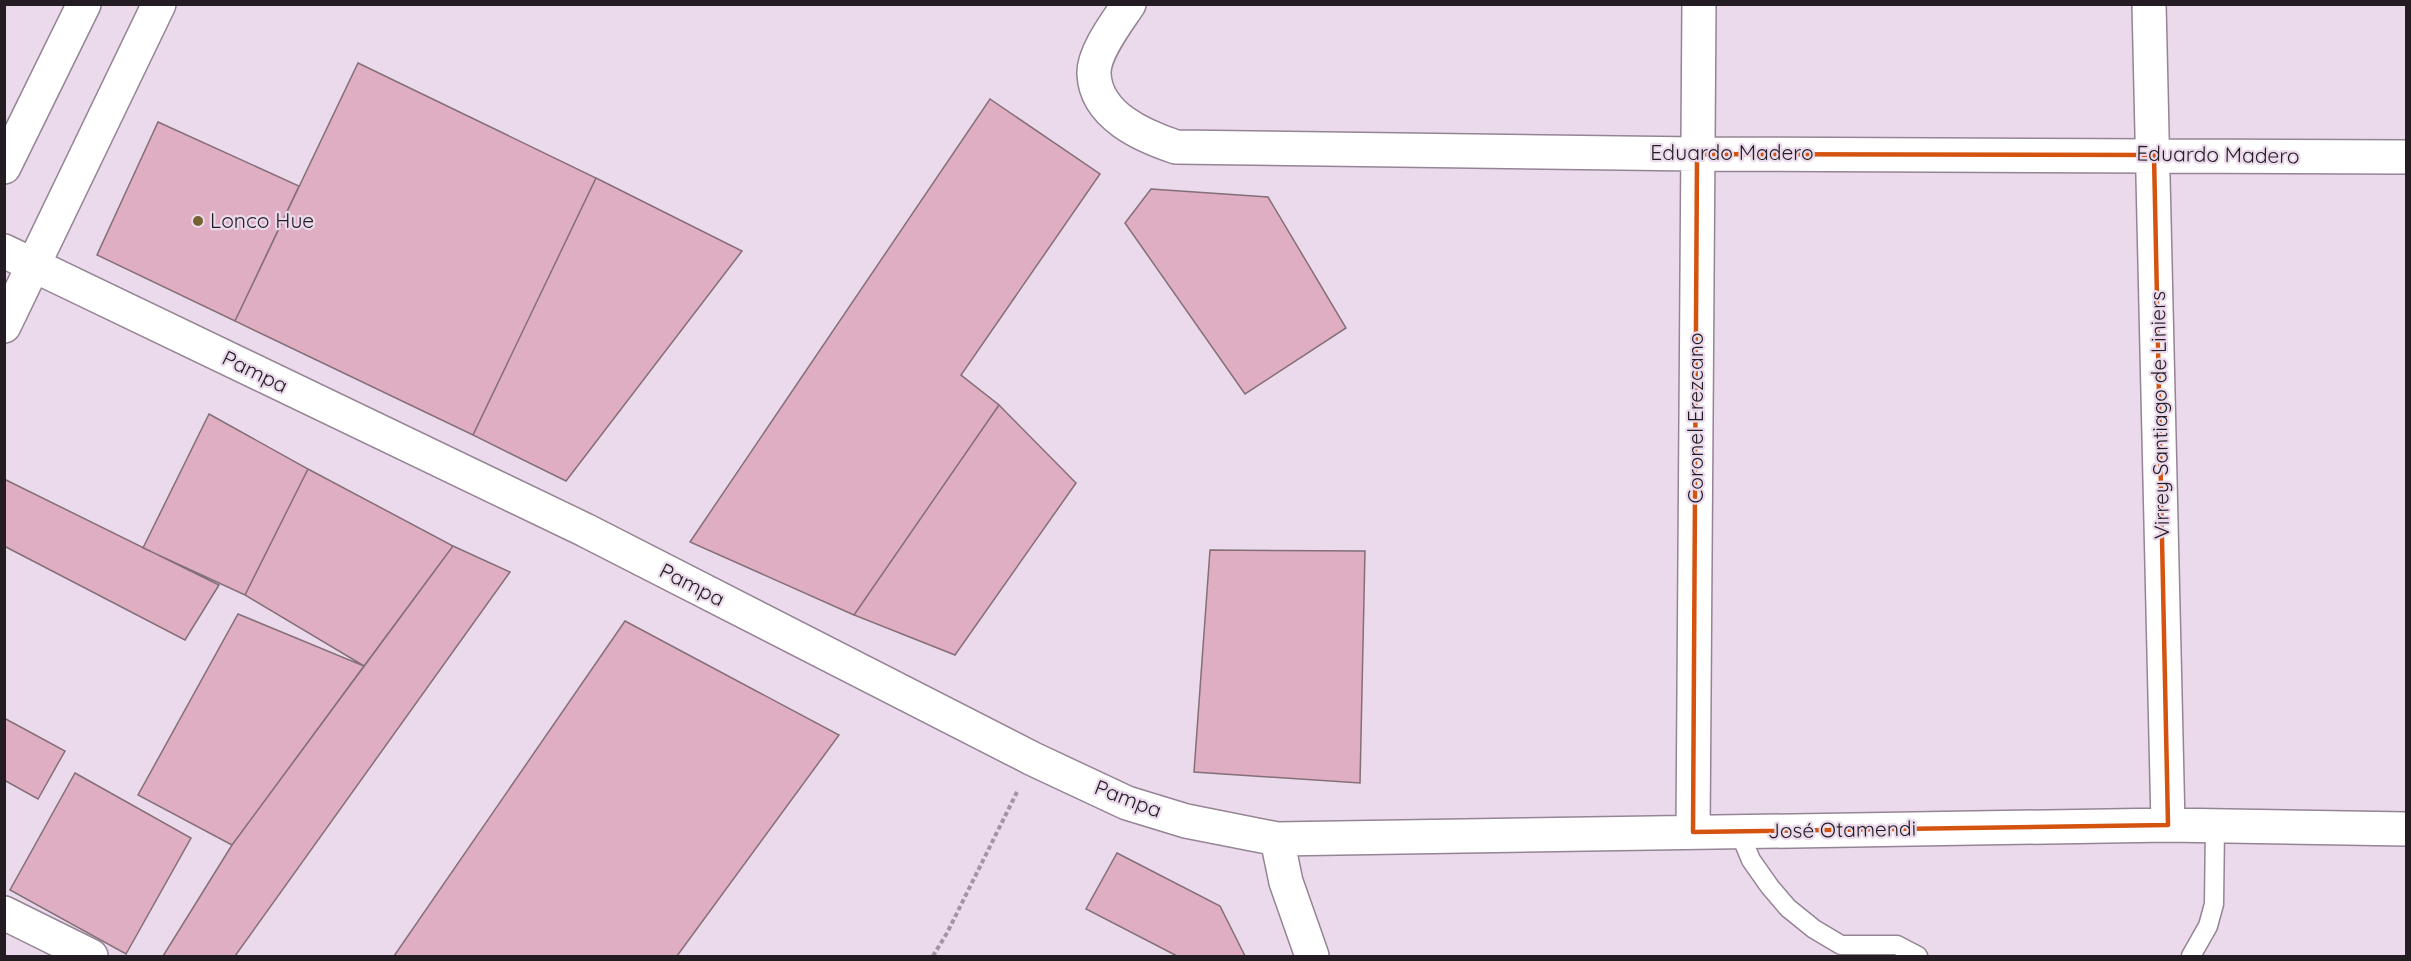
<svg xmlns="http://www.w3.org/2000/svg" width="2411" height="961" viewBox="0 0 2411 961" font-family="Quicksand,sans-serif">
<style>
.building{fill:#dfaec3;stroke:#846f78;stroke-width:1.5}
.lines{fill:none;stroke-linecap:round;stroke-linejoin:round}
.lane-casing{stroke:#948494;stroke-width:21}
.street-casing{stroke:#948494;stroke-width:36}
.secondary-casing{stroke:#948494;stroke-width:36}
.path{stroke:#a295a2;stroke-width:4;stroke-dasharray:4.5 3;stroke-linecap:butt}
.lane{stroke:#fff;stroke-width:18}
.street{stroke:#fff;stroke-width:33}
.secondary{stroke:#fff;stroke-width:33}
.marked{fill:none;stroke:#d4530e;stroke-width:4.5;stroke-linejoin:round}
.poi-dot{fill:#746230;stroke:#ebdaeb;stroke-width:2}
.labels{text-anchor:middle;stroke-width:4.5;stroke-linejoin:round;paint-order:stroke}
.street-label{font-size:21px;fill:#231d23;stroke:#ebdaeb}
.poi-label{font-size:21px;fill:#231d23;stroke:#ebdaeb;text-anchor:start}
</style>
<rect width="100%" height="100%" fill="#ebdaeb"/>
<path class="building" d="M 358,63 L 596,178 L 473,435 L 235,321 Z
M 990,99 L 1100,174 L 961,375 L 999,405 L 854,615 L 690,542 Z
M 158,122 L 299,186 L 235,321 L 97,255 Z
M 596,178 L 742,251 L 566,481 L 473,435 Z
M 1151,189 L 1268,197 L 1346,328 L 1245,394 L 1125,223 Z
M 999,405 L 1076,483 L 955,655 L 854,615 Z
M 209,414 L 308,469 L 245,595 L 143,548 Z
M 308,469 L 453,546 L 364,666 L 245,595 Z
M 4,479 L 219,585 L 185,640 L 4,546 Z
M 453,546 L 510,572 L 235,956 L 163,956 L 232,845 Z
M 1210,550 L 1365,551 L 1360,783 L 1194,772 Z
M 238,614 L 364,666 L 232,845 L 138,795 Z
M 625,621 L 839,735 L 677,956 L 394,956 Z
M 4,718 L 65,751 L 38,799 L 4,780 Z
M 75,773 L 191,838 L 126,954 L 10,890 Z
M 1117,853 L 1220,906 L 1245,956 L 1177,956 L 1086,909 Z"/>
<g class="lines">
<defs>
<path id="lane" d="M 1739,831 L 1751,860 L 1770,887 L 1788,908 L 1814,929 L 1841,945 L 1897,945 L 1918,956
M 2191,956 L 2208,926 L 2214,904 L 2215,826"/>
<path id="street" d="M 1129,4 C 1117,22 1093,53 1094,74 C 1096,116 1143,136 1176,147 L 1697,154 L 2406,157
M 2149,4 L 2168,825
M 4,251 L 585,530 L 1033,759 L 1127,803 L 1186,821 L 1277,839 L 2168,825 L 2406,829
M 1693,832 L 1699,4
M 1277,839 L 1286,882 L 1312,956
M 4,913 L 91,956"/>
<path id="secondary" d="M 4,167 L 84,4
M 4,326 L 159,4"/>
</defs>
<use href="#lane" class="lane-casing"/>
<use href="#street" class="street-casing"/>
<use href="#secondary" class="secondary-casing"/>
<path class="path" d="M 933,956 L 947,933 L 1017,792"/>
<use href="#lane" class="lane"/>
<use href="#street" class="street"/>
<use href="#secondary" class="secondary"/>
</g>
<path class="marked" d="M 1697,154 L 2154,155 L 2168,825 L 1693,832 Z"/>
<circle class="poi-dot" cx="198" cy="221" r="6"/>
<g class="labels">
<g class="street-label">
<text x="1732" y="160">Eduardo Madero</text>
<text transform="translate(2218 155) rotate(1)" y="7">Eduardo Madero</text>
<text transform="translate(255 372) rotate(26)" y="7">Pampa</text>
<text transform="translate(2160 415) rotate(-91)" y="7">Virrey Santiago de Liniers</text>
<text transform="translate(1696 418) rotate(-90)" y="7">Coronel Erezcano</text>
<text transform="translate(692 585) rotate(27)" y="7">Pampa</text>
<text transform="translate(1128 799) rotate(21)" y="7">Pampa</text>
<text transform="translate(1842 830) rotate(-1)" y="7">José Otamendi</text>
</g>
<g class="poi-label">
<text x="210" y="228">Lonco Hue</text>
</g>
</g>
<rect width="2411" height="961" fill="none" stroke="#231d23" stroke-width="12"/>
</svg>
